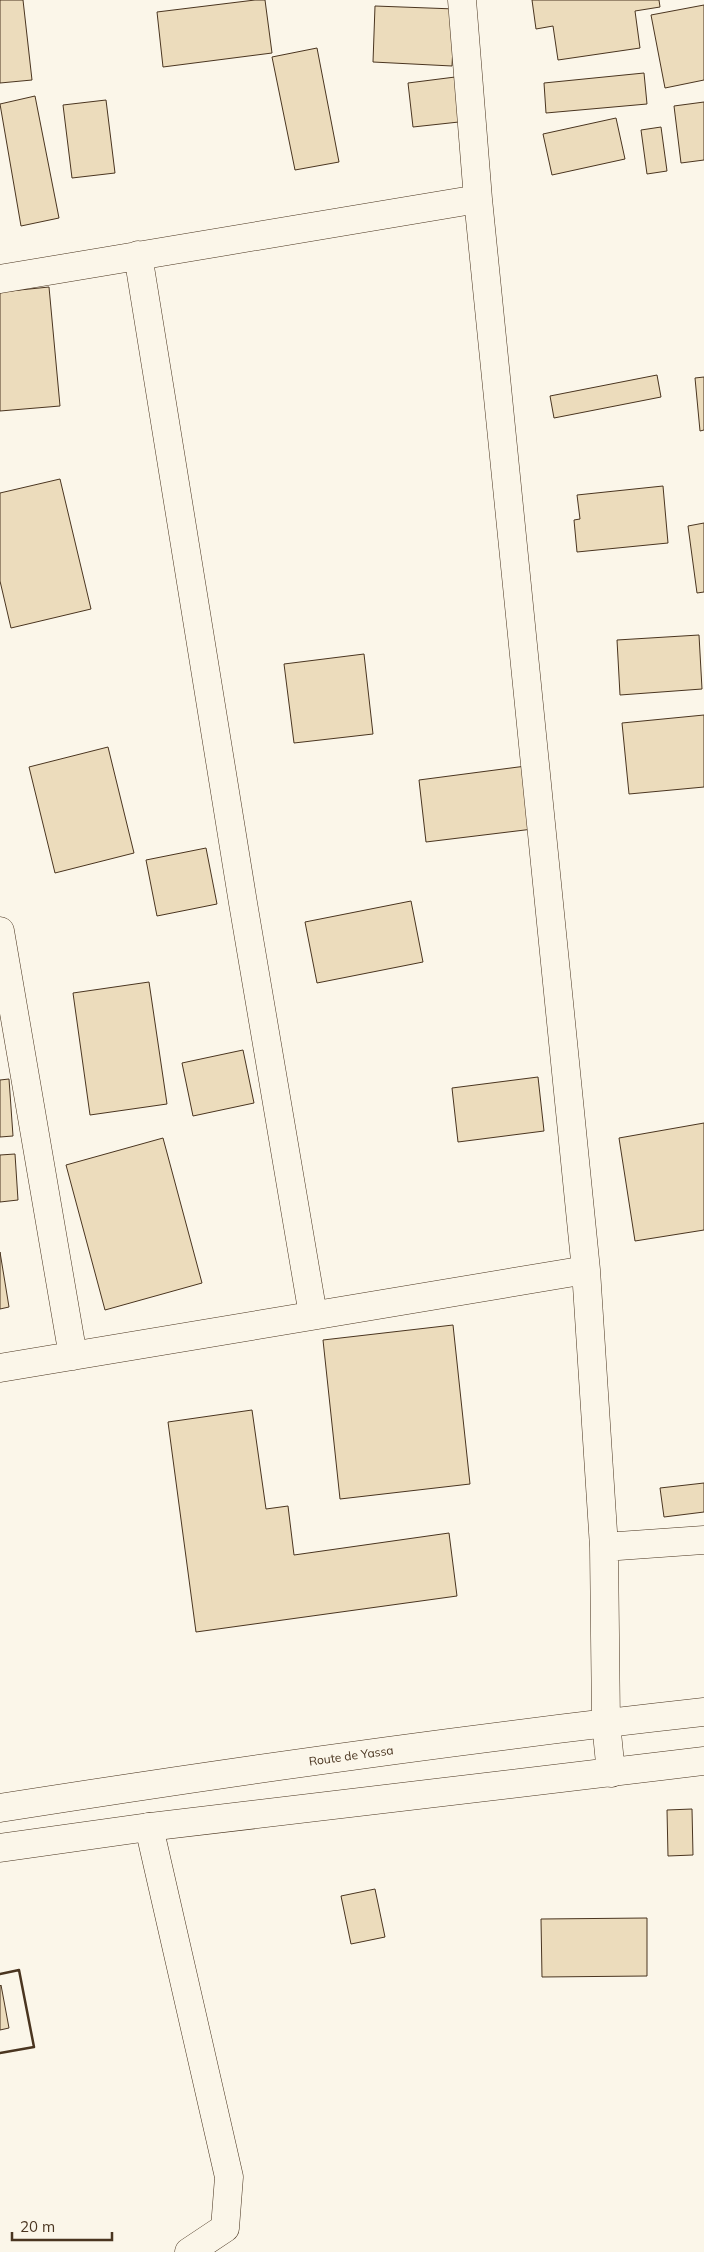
<svg xmlns="http://www.w3.org/2000/svg" width="704" height="2252" viewBox="0 0 704 2252" font-family="Mulish,sans-serif">
<style>
.building{fill:#ecdcbc;stroke:#4a3520}
.lines{fill:none;stroke-linecap:round;stroke-linejoin:round}
.minor-casing{stroke:#4a3520;stroke-width:29}
.primary-casing{stroke:#4a3520;stroke-width:29}
.minor{stroke:#fbf6e9;stroke-width:28}
.primary{stroke:#fbf6e9;stroke-width:28}
.wall{stroke:#4a3520;stroke-width:2.5}
.labels{text-anchor:middle;stroke-width:4;stroke-linejoin:round;paint-order:stroke}
.street-label{font-size:12px;fill:#4a3520;stroke:#fbf6e9}
</style>
<rect width="100%" height="100%" fill="#fbf6e9"/>
<path class="building" d="M 0,0 L 23,0 L 32,80 L 0,83 Z
M 255,0 L 265,0 L 272,53 L 163,67 L 157,12 Z
M 532,0 L 659,0 L 660,7 L 635,11 L 640,48 L 558,60 L 553,26 L 536,29 Z
M 704,5 L 704,80 L 665,88 L 651,15 Z
M 375,6 L 455,9 L 452,66 L 373,62 Z
M 317,48 L 339,162 L 295,170 L 272,57 Z
M 644,73 L 647,104 L 546,113 L 544,83 Z
M 463,76 L 468,121 L 413,127 L 408,83 Z
M 35,96 L 59,218 L 21,226 L 0,104 Z
M 106,100 L 115,173 L 72,178 L 63,105 Z
M 704,102 L 704,160 L 681,163 L 674,106 Z
M 616,118 L 625,159 L 552,175 L 543,134 Z
M 661,127 L 667,171 L 647,174 L 641,130 Z
M 49,287 L 60,406 L 0,411 L 0,292 Z
M 657,375 L 661,397 L 554,418 L 550,396 Z
M 704,377 L 704,430 L 700,431 L 695,378 Z
M 60,479 L 91,609 L 11,628 L 0,581 L 0,493 Z
M 663,486 L 668,543 L 577,552 L 574,520 L 580,519 L 577,495 Z
M 704,523 L 704,592 L 697,593 L 688,526 Z
M 699,635 L 702,689 L 620,695 L 617,640 Z
M 364,654 L 373,734 L 294,743 L 284,664 Z
M 704,715 L 704,787 L 629,794 L 622,723 Z
M 108,747 L 134,853 L 55,873 L 29,767 Z
M 526,766 L 533,829 L 426,842 L 419,780 Z
M 206,848 L 217,904 L 157,916 L 146,860 Z
M 411,901 L 423,962 L 317,983 L 305,922 Z
M 149,982 L 167,1104 L 90,1115 L 73,993 Z
M 243,1050 L 254,1103 L 193,1116 L 182,1063 Z
M 538,1077 L 544,1131 L 458,1142 L 452,1088 Z
M 9,1079 L 13,1136 L 0,1137 L 0,1080 Z
M 704,1123 L 704,1230 L 635,1241 L 619,1138 Z
M 163,1138 L 202,1283 L 105,1310 L 66,1165 Z
M 15,1154 L 18,1200 L 0,1202 L 0,1155 Z
M 0,1252 L 9,1307 L 0,1309 Z
M 453,1325 L 470,1484 L 340,1499 L 323,1340 Z
M 252,1410 L 266,1509 L 288,1506 L 294,1555 L 449,1533 L 457,1596 L 196,1632 L 168,1422 Z
M 704,1483 L 704,1512 L 664,1517 L 660,1488 Z
M 692,1809 L 693,1855 L 668,1856 L 667,1810 Z
M 375,1889 L 385,1937 L 351,1944 L 341,1896 Z
M 647,1918 L 647,1976 L 542,1977 L 541,1919 Z
M 1,1985 L 9,2028 L 0,2030 L 0,1986 Z"/>
<g class="lines">
<defs>
<path id="minor" d="M 462,0 L 478,199 L 586,1270 L 604,1547 L 606,1723 L 611,1773
M 138,255 L 243,903 L 313,1315
M 0,279 L 478,199
M 0,931 L 73,1356
M 0,1368 L 586,1270
M 604,1547 L 704,1540
M 149,1827 L 229,2177 L 225,2228 L 189,2252"/>
<g id="primary">
<path id="s1" d="M 0,1808 C 234,1771 469,1738 704,1712"/>
<path d="M 0,1848 L 149,1827 L 704,1761"/>
</g>
</defs>
<use href="#minor" class="minor-casing"/>
<use href="#primary" class="primary-casing"/>
<use href="#minor" class="minor"/>
<use href="#primary" class="primary"/>
<path class="wall" d="M 0,1974 L 19,1970 L 34,2047 L 0,2053"/>
</g>
<g class="labels">
<g class="street-label">
<text dy="4" stroke="none"><textPath href="#s1" startOffset="355">Route de Yassa</textPath></text>
</g>
</g>
<path d="M12 2232v8h100v-8" fill="none" stroke="#4a3520" stroke-width="2.5"/>
<text x="20" y="2232" font-size="15" fill="#4a3520" stroke="#fbf6e9" stroke-width="4" paint-order="stroke">20 m</text>
</svg>
